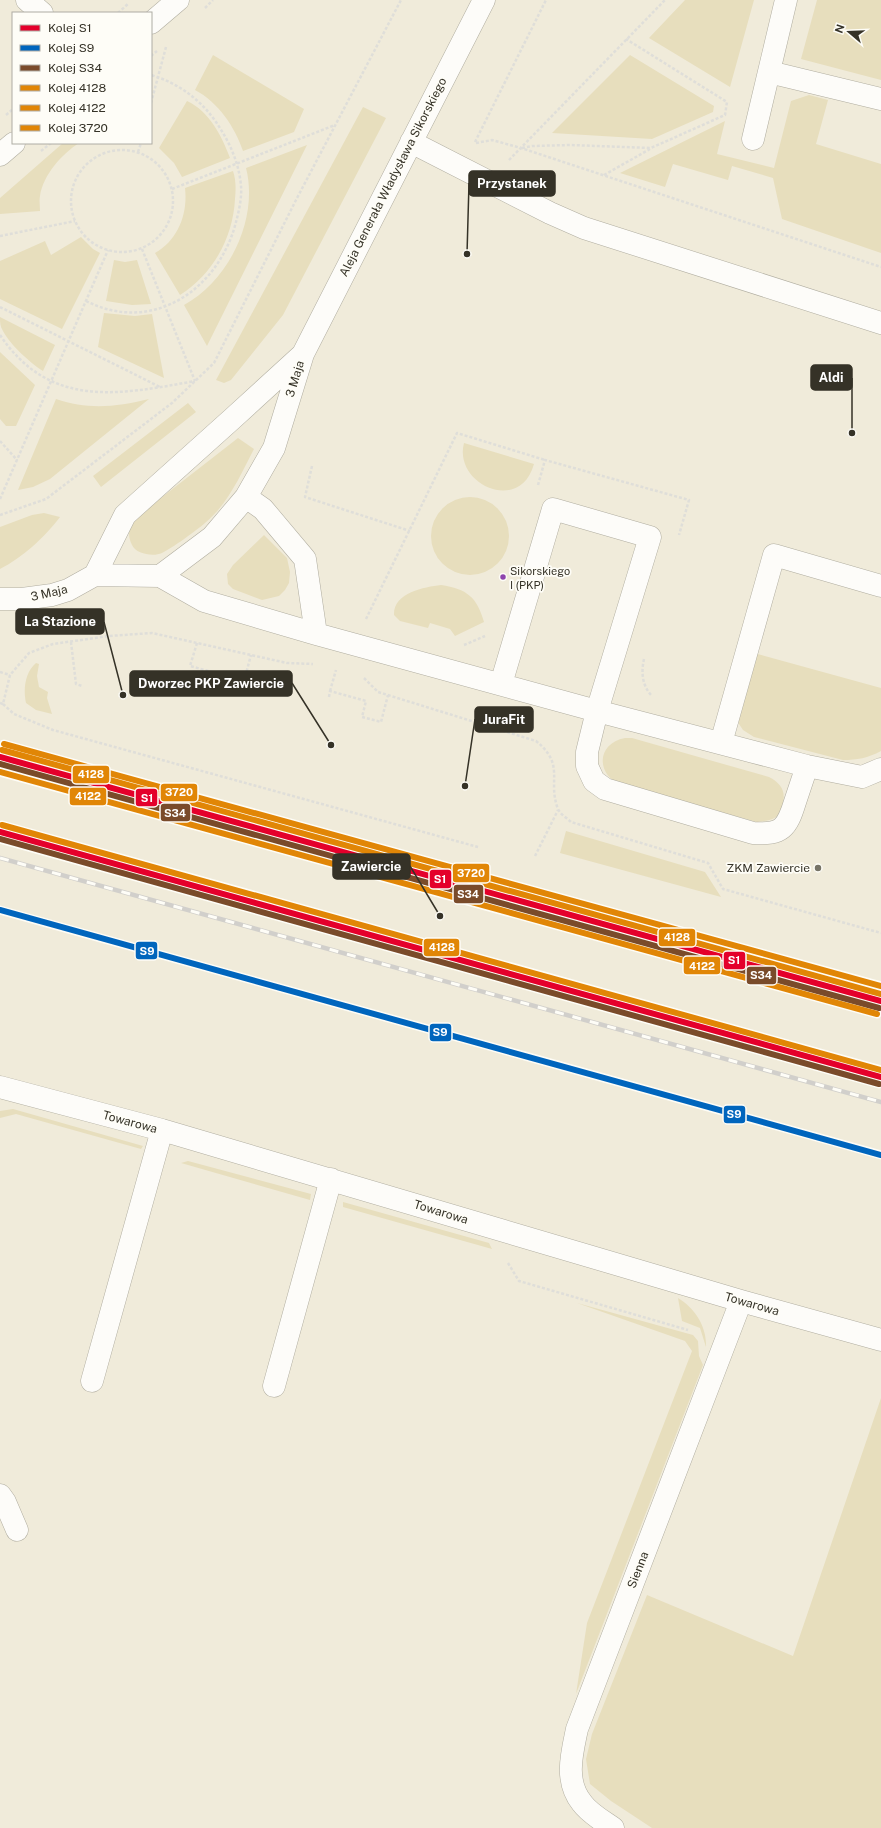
<svg xmlns="http://www.w3.org/2000/svg" width="881" height="1828" viewBox="0 0 881 1828" font-family="'Public Sans',sans-serif">
<style>
.green{fill:#e7debd}
.lines{fill:none;stroke-linecap:round;stroke-linejoin:round}
.minor-casing{stroke:#b0ada0;stroke-width:23}
.path{stroke:#dfded9;stroke-width:2.5;stroke-dasharray:3 2;stroke-linecap:butt}
.minor{stroke:#fdfcf9;stroke-width:22}
.rail-casing{stroke:#d1cfcb;stroke-width:4.5}
.rail{stroke:#fefdf7;stroke-width:3;stroke-dasharray:9;stroke-linecap:butt}
.rail-1-casing{stroke:#fefdf7;stroke-width:9}
.rail-2-casing{stroke:#fefdf7;stroke-width:9}
.rail-3-casing{stroke:#fefdf7;stroke-width:9}
.rail-4-casing{stroke:#fefdf7;stroke-width:9}
.rail-5-casing{stroke:#fefdf7;stroke-width:9}
.rail-6-casing{stroke:#fefdf7;stroke-width:9}
.rail-1{stroke:#e4002b;stroke-width:6}
.rail-2{stroke:#0065bd;stroke-width:6}
.rail-3{stroke:#7a4b2a;stroke-width:6}
.rail-4{stroke:#e18606;stroke-width:6}
.rail-5{stroke:#e18606;stroke-width:6}
.rail-6{stroke:#e18606;stroke-width:6}
.bus-dot{fill:#8e44ad;stroke:#fefdf7;stroke-width:1.5}
.poi-dot{fill:#767366;stroke:#fefdf7;stroke-width:1.5}
.labels{text-anchor:middle;stroke-width:3.5;stroke-linejoin:round;paint-order:stroke}
.bus-label{font-size:11px;fill:#353227;stroke:#fefdf7;text-anchor:start}
.street-label{font-size:12px;fill:#353227;stroke:#fefdf7}
.poi-label{font-size:12px;fill:#353227;stroke:#fefdf7;text-anchor:end}
.leader{fill:none;stroke:#353227;stroke-width:1.5}
.callout-dot{fill:#353227;stroke:#fefdf7;stroke-width:1.5}
.callout{fill:#353227;stroke:#353227;stroke-width:1.5}
.callout-label{font-size:13px;text-anchor:middle;font-weight:bold;fill:#fff}
.line-badge{stroke:#fefdf7;stroke-width:1.5}
.badge-label{font-size:11px;text-anchor:middle;font-weight:bold;fill:#fff}
</style>
<rect width="100%" height="100%" fill="#f0ebda"/>
<path class="green" d="M 685,0 L 754,0 L 730,87 L 649,38 Z
M 817,0 L 881,0 L 881,80 L 801,59 Z
M 213,55 L 304,109 L 294,132 L 243,151 C 235,127 218,102 195,90 Z
M 630,55 L 714,106 L 713,112 L 652,139 L 552,133 Z
M 809,95 L 828,100 L 816,144 L 881,164 L 881,253 L 782,219 L 773,178 L 732,166 L 728,180 L 673,164 L 665,187 L 620,173 L 725,121 L 717,154 L 774,168 L 791,101 Z
M 187,101 C 209,111 222,136 230,158 L 182,177 L 174,163 L 159,148 Z
M 363,107 L 386,118 L 283,315 L 231,380 L 224,383 L 216,380 Z
M 63,143 L 79,143 C 62,154 43,175 40,196 C 39,201 40,206 40,211 L 0,214 L 0,198 Z
M 307,145 L 207,346 L 184,305 C 229,281 259,218 246,168 Z
M 233,171 C 236,180 236,189 235,199 C 233,238 213,274 180,295 L 155,253 C 178,240 188,214 185,188 Z
M 81,237 L 93,249 L 100,253 L 62,329 L 0,299 L 0,261 L 45,241 L 51,255 Z
M 114,260 L 125,262 L 137,260 L 151,304 L 132,305 L 106,301 Z
M 104,313 L 135,316 L 152,314 L 164,378 L 98,347 Z
M 0,317 L 55,345 L 43,371 C 29,362 7,342 1,327 C 0,324 0,320 0,317 Z
M 0,352 L 35,385 L 16,426 L 6,426 L 0,419 Z
M 56,399 C 88,410 116,407 149,399 L 50,479 L 33,487 L 18,490 Z
M 188,403 L 196,412 L 101,487 L 93,476 Z
M 238,438 L 254,449 C 240,476 228,504 205,523 C 197,530 171,549 162,553 C 153,557 136,554 132,545 C 127,535 129,529 134,519 Z
M 464,443 L 534,464 C 520,515 453,484 464,443 Z
M431 536a39 39 0 1 1 78 0a39 39 0 1 1-78 0Z
M 44,513 L 60,517 C 45,537 22,558 0,569 L 0,527 L 32,515 Z
M 264,535 L 287,558 L 290,572 L 289,583 L 285,590 L 279,596 L 262,600 L 233,589 L 228,584 L 227,574 L 233,565 Z
M 441,585 C 467,589 477,597 484,622 L 455,636 L 450,629 L 430,623 L 428,628 L 400,621 L 394,615 C 393,593 424,587 441,585 Z
M 754,653 L 881,688 L 881,751 C 868,758 857,760 843,760 L 754,737 L 743,730 L 739,724 L 737,713 Z
M 36,663 L 39,664 L 37,676 L 39,687 L 48,692 L 47,698 L 52,714 L 36,710 L 26,703 C 23,690 25,672 36,663 Z
M 625,738 L 632,738 L 769,777 C 781,783 787,792 782,806 C 781,809 779,815 776,817 C 771,821 763,821 757,822 L 619,784 C 595,772 598,743 625,738 Z
M 566,831 L 705,872 L 721,897 L 560,853 Z
M 13,1109 L 143,1146 L 141,1149 L 16,1114 L 0,1118 L 0,1111 Z
M 188,1161 L 311,1194 L 310,1200 L 181,1163 Z
M 343,1202 L 489,1243 L 492,1249 L 343,1207 Z
M 678,1298 C 695,1308 707,1327 706,1347 L 700,1328 L 682,1321 Z
M 577,1303 L 693,1335 L 698,1341 L 699,1356 L 703,1365 L 576,1694 L 587,1623 L 692,1351 L 685,1341 Z
M 881,1398 L 881,1828 L 652,1828 L 611,1801 L 590,1784 L 586,1759 L 592,1734 L 647,1595 L 793,1656 Z"/>
<g class="lines">
<defs>
<path id="minor" d="M 27,0 L 42,13
M 151,23 L 178,0
M 769,72 L 881,99
M 753,139 L 786,0
M 411,142 L 550,213 L 584,228 L 881,323
M 0,155 L 14,143
M 246,497 L 263,509 L 305,559 L 316,634
M 95,575 L 125,515 L 232,419 L 302,355
M 160,576 L 204,601 L 316,634 L 597,711 L 807,766 L 862,777 L 881,769
M 0,599 L 22,599 L 52,595 L 68,590 L 95,575 L 160,576 L 212,537 L 246,497 L 274,448 L 303,354 L 484,0
M 501,684 L 553,509 L 650,537 L 597,711 L 587,752 L 587,766 L 594,781 L 605,789 L 753,833 C 782,835 787,828 795,802 C 799,790 803,778 807,766
M 721,743 L 774,555 L 881,586
M 0,1087 L 162,1130 L 741,1301 L 881,1340
M 92,1381 L 162,1130
M 274,1386 L 331,1179
M 0,1495 L 5,1502 L 17,1530
M 613,1828 C 603,1821 589,1813 582,1803 C 564,1781 572,1753 577,1729 L 741,1301"/>
</defs>
<use href="#minor" class="minor-casing"/>
<path class="path" d="M 205,8 L 213,0
M 118,13 L 129,3
M 151,56 L 157,51
M 151,103 L 166,47
M 6,115 L 13,109
M 475,142 L 546,0
M 476,143 L 492,140 L 521,148 L 881,267
M 522,148 L 532,146 L 571,145 L 651,148 L 725,115 L 727,102 L 626,39
M71 201a51 51 0 1 1 102 0a51 51 0 1 1-102 0Z
M 41,151 L 51,143
M 138,152 L 141,143
M 509,160 L 665,0
M 604,175 L 650,149
M 172,189 L 335,125
M 0,236 L 75,221
M 142,249 L 195,381
M 86,301 C 153,335 219,289 236,222 C 239,211 242,197 241,186 C 239,162 229,141 216,122 C 200,99 178,83 151,75
M 0,307 L 160,387
M 0,335 C 50,409 118,395 195,381
M 0,441 L 17,460
M 312,466 L 305,497 L 410,531
M 538,485 L 545,460 L 689,500 L 679,535
M 0,499 L 108,250
M 0,515 L 46,499 L 172,403 L 214,363 L 296,200 L 401,0
M 366,619 L 457,433 L 545,460
M 71,642 L 76,684 L 82,686
M 197,643 L 190,666 L 252,683 L 250,689
M 464,645 L 485,636
M 644,659 C 641,672 642,686 652,696
M 0,672 L 10,675
M 364,678 L 378,692 L 536,741 C 566,765 547,781 558,809 C 560,814 567,818 571,822 L 708,863 L 723,889 L 881,933
M 244,681 L 251,655
M 234,685 L 236,679
M 330,691 L 336,670
M 329,697 L 330,691 L 366,701 L 362,717 L 381,722 L 388,695
M 0,703 L 3,704 L 10,675 L 29,653 L 53,644 L 109,636 L 152,633 L 287,663 L 313,664
M 3,704 L 14,714 L 53,730 L 478,847
M 535,856 L 558,810
M 508,1263 L 519,1281 L 688,1330"/>
<use href="#minor" class="minor"/>
<defs>
<path id="rail" d="M 0,858 L 881,1102"/>
</defs>
<use href="#rail" class="rail-casing"/>
<use href="#rail" class="rail"/>
<defs>
<path id="rail-1" d="M 0,757 L 881,1001
M 0,832 L 881,1077"/>
<path id="rail-2" d="M 0,910 L 881,1155"/>
<path id="rail-3" d="M 0,764 L 879,1008
M 0,839 L 879,1084"/>
<path id="rail-4" d="M 2,750 L 881,994
M 2,825 L 881,1070"/>
<path id="rail-5" d="M 0,772 L 877,1014"/>
<path id="rail-6" d="M 4,744 L 881,986"/>
</defs>
<use href="#rail-1" class="rail-1-casing"/>
<use href="#rail-2" class="rail-2-casing"/>
<use href="#rail-3" class="rail-3-casing"/>
<use href="#rail-4" class="rail-4-casing"/>
<use href="#rail-5" class="rail-5-casing"/>
<use href="#rail-6" class="rail-6-casing"/>
<use href="#rail-1" class="rail-1"/>
<use href="#rail-2" class="rail-2"/>
<use href="#rail-3" class="rail-3"/>
<use href="#rail-4" class="rail-4"/>
<use href="#rail-5" class="rail-5"/>
<use href="#rail-6" class="rail-6"/>
</g>
<circle class="bus-dot" cx="503" cy="577" r="3.5"/>
<circle class="poi-dot" cx="818" cy="868" r="4"/>
<g class="labels">
<g class="bus-label">
<text x="510" y="575">Sikorskiego<tspan x="510" dy="14">I (PKP)</tspan></text>
</g>
<g class="street-label">
<text transform="translate(393 177) rotate(-63)" y="4">Aleja Generała Władysława Sikorskiego</text>
<text transform="translate(295 379) rotate(-73)" y="4">3 Maja</text>
<text transform="translate(49 593) rotate(-13)" y="4">3 Maja</text>
<text transform="translate(130 1122) rotate(15)" y="4">Towarowa</text>
<text transform="translate(441 1212) rotate(17)" y="4">Towarowa</text>
<text transform="translate(752 1304) rotate(16)" y="4">Towarowa</text>
<text transform="translate(638 1570) rotate(-69)" y="4">Sienna</text>
</g>
<g class="poi-label">
<text x="810" y="872">ZKM Zawiercie</text>
</g>
</g>
<path class="leader" d="M467 254L469 183M852 433L852 378M123 695L104 622M331 745L292 683M465 786L475 719M440 916L410 866"/>
<g class="callout-dot">
<circle cx="467" cy="254" r="4"/>
<circle cx="852" cy="433" r="4"/>
<circle cx="123" cy="695" r="4"/>
<circle cx="331" cy="745" r="4"/>
<circle cx="465" cy="786" r="4"/>
<circle cx="440" cy="916" r="4"/>
</g>
<g class="callout">
<rect x="469" y="171" width="86" height="25" rx="4"/>
<rect x="811" y="365" width="41" height="25" rx="4"/>
<rect x="16" y="609" width="88" height="25" rx="4"/>
<rect x="130" y="671" width="162" height="25" rx="4"/>
<rect x="475" y="707" width="58" height="25" rx="4"/>
<rect x="333" y="854" width="77" height="25" rx="4"/>
</g>
<g class="callout-label">
<text x="512" y="188">Przystanek</text>
<text x="831" y="382">Aldi</text>
<text x="60" y="626">La Stazione</text>
<text x="211" y="688">Dworzec PKP Zawiercie</text>
<text x="504" y="724">JuraFit</text>
<text x="371" y="871">Zawiercie</text>
</g>
<g class="line-badge">
<rect x="72" y="765" width="38" height="19" rx="4" fill="#e18606"/>
<rect x="160" y="783" width="38" height="19" rx="4" fill="#e18606"/>
<rect x="69" y="787" width="38" height="19" rx="4" fill="#e18606"/>
<rect x="135" y="788" width="23" height="19" rx="4" fill="#e4002b"/>
<rect x="160" y="803" width="31" height="19" rx="4" fill="#7a4b2a"/>
<rect x="452" y="863" width="38" height="20" rx="4" fill="#e18606"/>
<rect x="429" y="869" width="23" height="20" rx="4" fill="#e4002b"/>
<rect x="453" y="884" width="31" height="20" rx="4" fill="#7a4b2a"/>
<rect x="658" y="928" width="38" height="19" rx="4" fill="#e18606"/>
<rect x="423" y="938" width="37" height="19" rx="4" fill="#e18606"/>
<rect x="135" y="941" width="23" height="19" rx="4" fill="#0065bd"/>
<rect x="723" y="951" width="23" height="19" rx="4" fill="#e4002b"/>
<rect x="683" y="956" width="38" height="19" rx="4" fill="#e18606"/>
<rect x="746" y="966" width="31" height="19" rx="4" fill="#7a4b2a"/>
<rect x="429" y="1023" width="23" height="19" rx="4" fill="#0065bd"/>
<rect x="723" y="1105" width="23" height="19" rx="4" fill="#0065bd"/>
</g>
<g class="badge-label">
<text x="91" y="778">4128</text>
<text x="179" y="796">3720</text>
<text x="88" y="800">4122</text>
<text x="147" y="802">S1</text>
<text x="175" y="817">S34</text>
<text x="471" y="877">3720</text>
<text x="440" y="883">S1</text>
<text x="468" y="898">S34</text>
<text x="677" y="941">4128</text>
<text x="442" y="951">4128</text>
<text x="147" y="955">S9</text>
<text x="734" y="964">S1</text>
<text x="702" y="970">4122</text>
<text x="761" y="979">S34</text>
<text x="440" y="1036">S9</text>
<text x="734" y="1118">S9</text>
</g>
<rect x="12" y="12" width="140" height="132" fill="#fefdf7" stroke="#aeaca4"/>
<rect x="20" y="25" width="20" height="6" fill="#e4002b" stroke="#aeaca4"/>
<text x="48" y="32" font-size="12" fill="#353227">Kolej S1</text>
<rect x="20" y="45" width="20" height="6" fill="#0065bd" stroke="#aeaca4"/>
<text x="48" y="52" font-size="12" fill="#353227">Kolej S9</text>
<rect x="20" y="65" width="20" height="6" fill="#7a4b2a" stroke="#aeaca4"/>
<text x="48" y="72" font-size="12" fill="#353227">Kolej S34</text>
<rect x="20" y="85" width="20" height="6" fill="#e18606" stroke="#aeaca4"/>
<text x="48" y="92" font-size="12" fill="#353227">Kolej 4128</text>
<rect x="20" y="105" width="20" height="6" fill="#e18606" stroke="#aeaca4"/>
<text x="48" y="112" font-size="12" fill="#353227">Kolej 4122</text>
<rect x="20" y="125" width="20" height="6" fill="#e18606" stroke="#aeaca4"/>
<text x="48" y="132" font-size="12" fill="#353227">Kolej 3720</text>
<g transform="translate(849 32) rotate(289)" stroke="#fefdf7" stroke-width="3" paint-order="stroke">
<path d="M0-3L7 15L0 10L-7 15Z" fill="#353227"/>
<text y="-6" font-size="11" font-weight="bold" text-anchor="middle" fill="#353227">N</text>
</g>
</svg>
